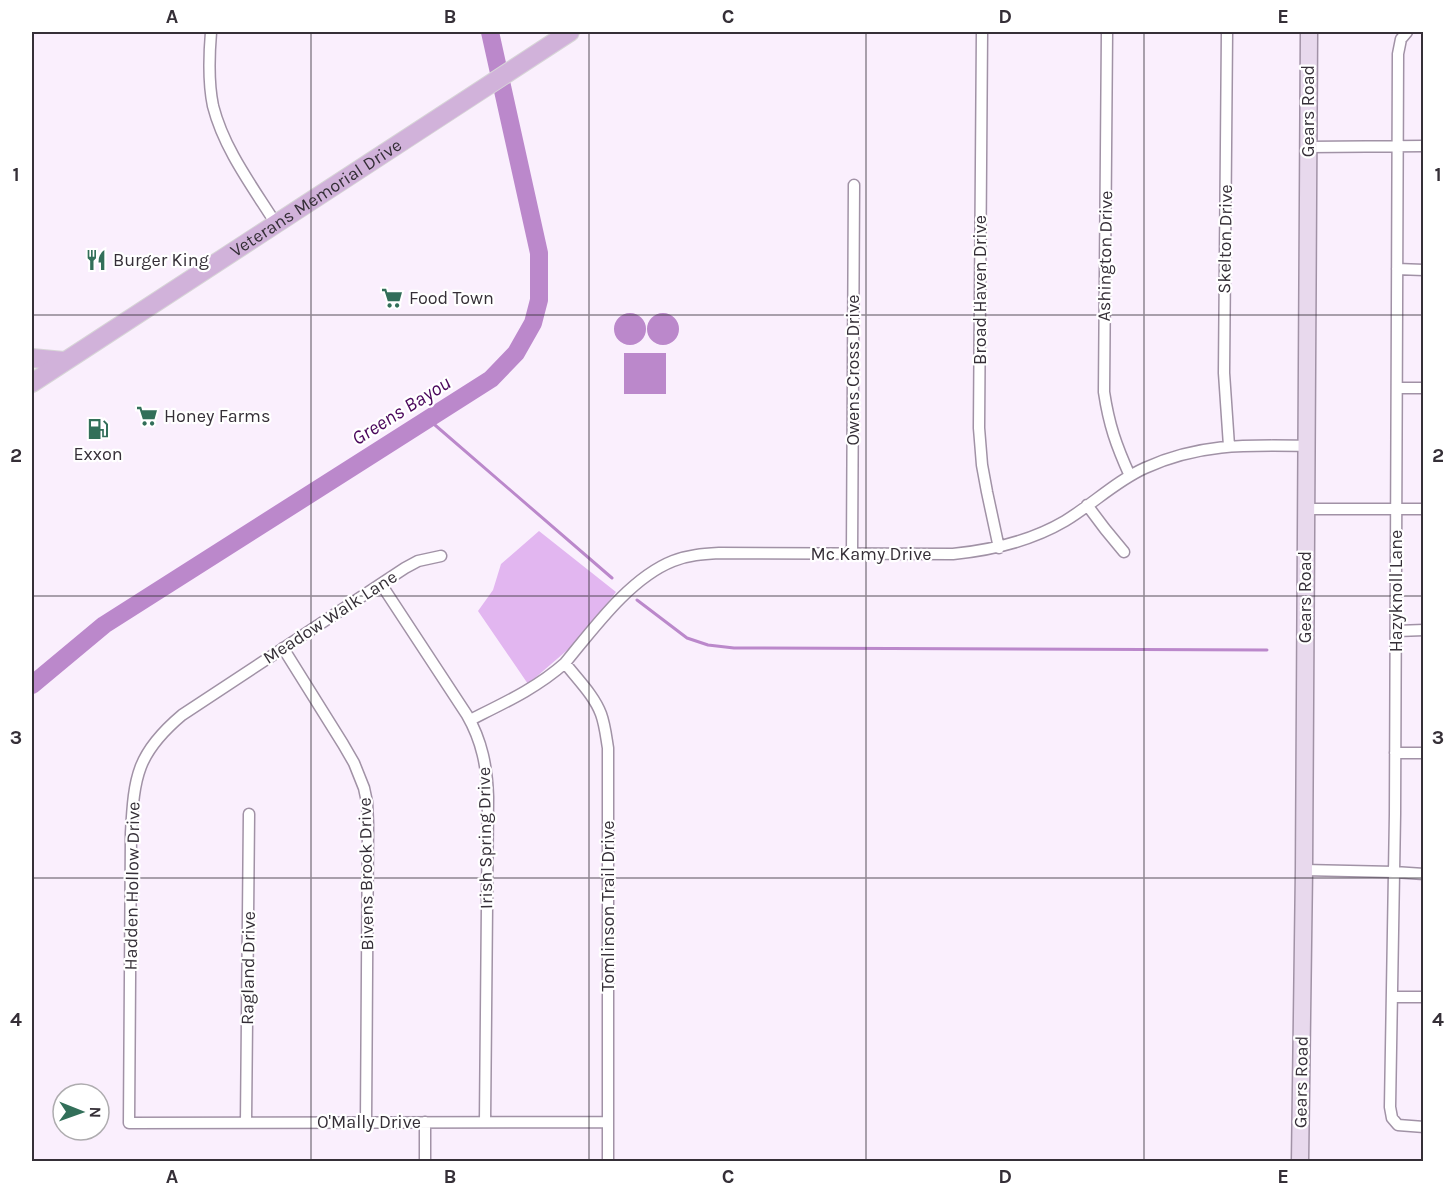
<svg xmlns="http://www.w3.org/2000/svg" width="1455" height="1193" viewBox="0 0 1455 1193" font-family="Karla,sans-serif">
<style>
.green{fill:#e2b6f0}
.water{fill:#bb88cb}
.lines{fill:none;stroke-linecap:round;stroke-linejoin:round}
.stream{stroke:#bb88cb;stroke-width:3}
.river{stroke:#bb88cb;stroke-width:18}
.street-casing{stroke:#a192a6;stroke-width:13}
.secondary-casing{stroke:#a192a6;stroke-width:19}
.primary-casing{stroke:#d7d5d7;stroke-width:20}
.street{stroke:#fff;stroke-width:10}
.secondary{stroke:#e8d9ed;stroke-width:16}
.primary{stroke:#d1b2da;stroke-width:18}
.grid{fill:none;stroke:#352f37;stroke-width:1.5;stroke-opacity:0.55}
.labels{text-anchor:middle;stroke-width:4.5;stroke-linejoin:round;paint-order:stroke}
.street-label{font-size:18px;fill:#352f37;stroke:#fff}
.poi-label{font-size:18px;fill:#352f37;stroke:#fff;text-anchor:start}
.water-label{font-size:20px;font-style:italic;fill:#4a065b;stroke:#fff}
.neatline{fill:none;stroke:#352f37;stroke-width:2}
.grid-label{font-size:20px;text-anchor:middle;font-weight:bold;fill:#352f37}
</style>
<rect width="100%" height="100%" fill="#faeffd"/>
<path class="green" d="M 539,531 L 616,592 L 579,640 L 528,684 L 478,611 L 493,590 L 501,564 Z"/>
<path class="water" d="M647 329a16 16 0 1 1 32 0a16 16 0 1 1-32 0Z
M614 329a16 16 0 1 1 32 0a16 16 0 1 1-32 0Z
M 624,353 L 666,353 L 666,394 L 624,394 Z"/>
<g class="lines">
<path class="stream" d="M 428,419 L 612,578
M 637,600 L 687,638 L 708,645 L 734,648 L 1267,650"/>
<path class="river" d="M 32,685 L 104,625 L 491,379 L 516,353 L 533,323 L 539,300 L 539,253 L 490,32"/>
<defs>
<path id="street" d="M 211,32 C 209,56 208,82 213,106 C 224,149 252,186 276,224
M 982,32 L 979,428 L 982,465 L 987,492 L 999,548
M 1107,32 L 1104,392 C 1109,425 1116,445 1130,476
M 1227,32 L 1224,373 L 1229,446
M 1407,32 L 1401,39 L 1398,54 L 1395,814 L 1390,1107 L 1392,1118 L 1398,1125 L 1424,1127
M 1308,147 L 1424,146
M 1397,269 L 1424,270
M 1397,388 L 1424,388
M 1087,505 L 1105,529 L 1124,552
M 1306,509 L 1424,509
M 852,554 L 854,185
M 441,556 L 418,561 L 405,568 L 182,715 C 137,753 134,776 131,833 L 129,1123 L 608,1122
M 381,584 L 467,715 C 482,741 487,767 488,797 L 485,1122
M 1397,631 L 1424,630
M 283,648 L 343,744 L 354,763 L 364,788 L 367,802 L 368,824 L 366,1122
M 565,663 C 577,679 594,695 601,714 C 605,725 606,736 608,748 L 608,1162
M 470,720 C 504,703 537,688 565,663 C 594,628 630,578 673,561 C 688,555 703,554 719,553 L 953,554 C 993,550 1031,541 1065,521 C 1093,504 1116,481 1145,468 C 1200,443 1248,445 1306,446
M 1395,753 L 1424,753
M 1304,870 L 1394,872 L 1424,874
M 1392,997 L 1424,997
M 246,1122 L 249,814
M 425,1162 L 425,1122"/>
<path id="secondary" d="M 1300,1162 L 1304,870 L 1309,32"/>
<g id="primary">
<path d="M 32,358 L 64,361"/>
<path id="s1" d="M 32,383 L 570,32"/>
</g>
</defs>
<use href="#street" class="street-casing"/>
<use href="#secondary" class="secondary-casing"/>
<use href="#primary" class="primary-casing"/>
<use href="#street" class="street"/>
<use href="#secondary" class="secondary"/>
<use href="#primary" class="primary"/>
</g>
<path class="grid" d="M 311,32 L 311,1162M 589,32 L 589,1162M 866,32 L 866,1162M 1144,32 L 1144,1162M 32,315 L 1424,315M 32,596 L 1424,596M 32,878 L 1424,878"/>
<defs>
<symbol id="restaurant-bare" viewBox="-9 -9 18 18"><path d="M-5-6h1v4h1v-4h1v4h1v-4h1v5L-1.5 .5V6h-2V.5L-5-1ZM5-6V6H3V1.5H1.5Q1.5-4 5-6Z" fill="#326f59" stroke="#fff" stroke-width="2.5" paint-order="stroke"/></symbol>
<symbol id="supermarket-bare" viewBox="-9 -9 18 18"><path d="M-6-5.5h2.5l.6 2H6L4.5 2H-2.5L-4.4-4H-6ZM-1.5 3.2a1.3 1.3 0 1 0 .1 0ZM3 3.2a1.3 1.3 0 1 0 .1 0Z" fill="#326f59" stroke="#fff" stroke-width="2.5" paint-order="stroke"/></symbol>
<symbol id="fuel-bare" viewBox="-9 -9 18 18"><path d="M-5.5-6h7V0h2V4h1.3V-2.5L3-4.5l.8-.8L6-3V5H2.5V1h-1V6h-7ZM-4.2-4.7v3.2H.2V-4.7Z" fill="#326f59" stroke="#fff" stroke-width="2.5" paint-order="stroke"/></symbol>
</defs>
<g fill-rule="evenodd">
<use href="#restaurant-bare" x="81" y="245" width="30" height="30"/>
<use href="#supermarket-bare" x="377" y="283" width="30" height="30"/>
<use href="#supermarket-bare" x="132" y="401" width="30" height="30"/>
<use href="#fuel-bare" x="83" y="414" width="30" height="30"/>
</g>
<g class="labels">
<g class="street-label">
<text transform="translate(1308 111) rotate(-90)" y="6">Gears Road</text>
<text dy="6" stroke="none"><textPath href="#s1" startOffset="339">Veterans Memorial Drive</textPath></text>
<text transform="translate(1225 239) rotate(-89)" y="6">Skelton Drive</text>
<text transform="translate(1105 256) rotate(-89)" y="6">Ashington Drive</text>
<text transform="translate(980 290) rotate(-90)" y="6">Broad Haven Drive</text>
<text transform="translate(853 370) rotate(-90)" y="6">Owens Cross Drive</text>
<text x="871" y="560">Mc Kamy Drive</text>
<text transform="translate(1396 591) rotate(-90)" y="6">Hazyknoll Lane</text>
<text transform="translate(1305 597) rotate(-90)" y="6">Gears Road</text>
<text transform="translate(330 617) rotate(-33)" y="6">Meadow Walk Lane</text>
<text transform="translate(485 838) rotate(-91)" y="6">Irish Spring Drive</text>
<text transform="translate(366 874) rotate(-91)" y="6">Bivens Brook Drive</text>
<text transform="translate(132 886) rotate(-89)" y="6">Hadden Hollow Drive</text>
<text transform="translate(608 906) rotate(-90)" y="6">Tomlinson Trail Drive</text>
<text transform="translate(248 968) rotate(-89)" y="6">Ragland Drive</text>
<text transform="translate(1301 1082) rotate(-89)" y="6">Gears Road</text>
<text x="369" y="1128">O'Mally Drive</text>
</g>
<g class="poi-label">
<text x="113" y="266">Burger King</text>
<text x="409" y="304">Food Town</text>
<text x="164" y="422">Honey Farms</text>
<text x="98" y="460" text-anchor="middle">Exxon</text>
</g>
<g class="water-label">
<text transform="translate(401 410) rotate(-32)" y="7">Greens Bayou</text>
</g>
</g>
<rect width="1455" height="1193" fill="none" stroke="#ffffff" stroke-width="66"/>
<g transform="translate(81 1112) rotate(91)"><circle r="28" fill="#ffffff" stroke="#aeacaf" stroke-width="1.5"/>
<path d="M0-4.5L10 22L0 15L-10 22Z" fill="#326f59"/>
<text y="-9" font-size="16" font-weight="bold" text-anchor="middle" fill="#352f37">N</text>
</g>
<rect x="33" y="33" width="1389" height="1127" class="neatline"/>
<g class="grid-label">
<text x="172" y="23">A</text>
<text x="450" y="23">B</text>
<text x="728" y="23">C</text>
<text x="1005" y="23">D</text>
<text x="1283" y="23">E</text>
<text x="16" y="181">1</text>
<text x="1438" y="181">1</text>
<text x="16" y="462">2</text>
<text x="1438" y="462">2</text>
<text x="16" y="744">3</text>
<text x="1438" y="744">3</text>
<text x="16" y="1026">4</text>
<text x="1438" y="1026">4</text>
<text x="172" y="1183">A</text>
<text x="450" y="1183">B</text>
<text x="728" y="1183">C</text>
<text x="1005" y="1183">D</text>
<text x="1283" y="1183">E</text>
</g>
</svg>
